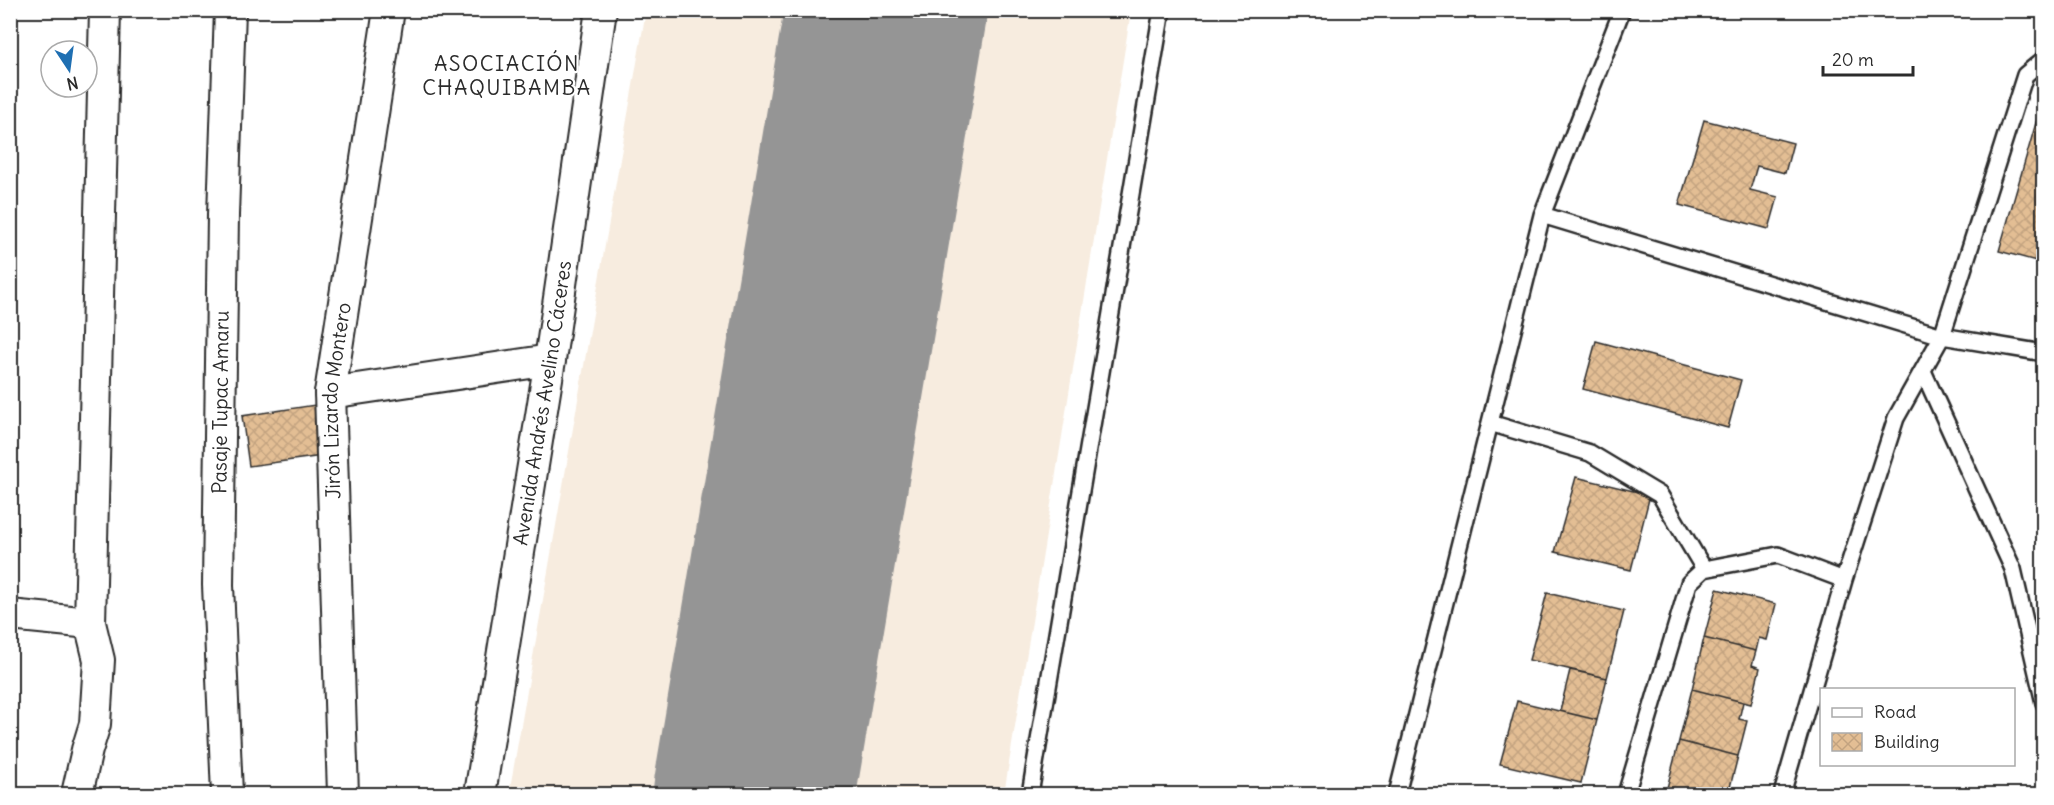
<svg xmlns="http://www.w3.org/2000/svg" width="2054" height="805" viewBox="0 0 2054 805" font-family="Delius,sans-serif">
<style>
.built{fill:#f7ecdf}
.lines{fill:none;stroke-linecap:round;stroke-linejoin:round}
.runway{stroke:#959595;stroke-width:202}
.building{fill:url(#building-cross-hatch);stroke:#2b2b2b;stroke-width:1.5}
.lane-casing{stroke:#2b2b2b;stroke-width:20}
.street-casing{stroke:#2b2b2b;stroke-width:34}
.lane{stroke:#fff;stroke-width:15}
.street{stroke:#fff;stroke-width:30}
.labels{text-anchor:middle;stroke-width:4.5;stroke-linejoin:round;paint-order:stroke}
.street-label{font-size:20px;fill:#2b2b2b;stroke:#fff}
.neighbourhood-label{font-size:21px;letter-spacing:1.5px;fill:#2b2b2b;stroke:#fff}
</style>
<defs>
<pattern id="building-cross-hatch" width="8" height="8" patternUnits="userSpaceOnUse" patternTransform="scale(1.5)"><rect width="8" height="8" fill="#e3be94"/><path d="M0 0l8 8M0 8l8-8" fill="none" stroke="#c3a380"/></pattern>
</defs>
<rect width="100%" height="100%" fill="#fff"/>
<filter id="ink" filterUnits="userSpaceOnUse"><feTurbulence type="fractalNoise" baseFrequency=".0167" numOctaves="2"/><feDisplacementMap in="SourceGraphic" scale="12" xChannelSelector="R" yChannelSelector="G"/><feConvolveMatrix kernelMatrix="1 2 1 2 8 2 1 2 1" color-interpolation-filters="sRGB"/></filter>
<g filter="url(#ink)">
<path class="built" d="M 646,11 L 1131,11 L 1004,794 L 509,794 Z"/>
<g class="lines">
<path class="runway" d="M 754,794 L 886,10"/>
</g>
<path class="building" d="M 2044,95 L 2044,263 L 1999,251 Z
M 1704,120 L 1793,143 L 1785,173 L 1757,166 L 1750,190 L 1778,197 L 1769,229 L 1679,205 Z
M 1596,341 L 1741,380 L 1728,428 L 1583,389 Z
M 315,405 L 322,456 L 249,466 L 242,416 Z
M 1576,477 L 1650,495 L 1631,570 L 1555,552 Z
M 1717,589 L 1776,604 L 1767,640 L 1759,638 L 1756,651 L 1704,638 Z
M 1547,593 L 1624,611 L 1607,678 L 1529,660 Z
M 1704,638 L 1756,651 L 1752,665 L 1760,668 L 1751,704 L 1692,689 Z
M 1570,670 L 1607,678 L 1597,720 L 1560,711 Z
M 1692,689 L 1743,702 L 1739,719 L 1747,721 L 1738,756 L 1679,741 Z
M 1517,701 L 1597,720 L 1581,783 L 1500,764 Z
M 1679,741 L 1738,756 L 1729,791 L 1721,789 L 1719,794 L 1677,794 L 1666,792 Z"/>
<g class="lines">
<defs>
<path id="lane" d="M 1542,215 L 1942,336 L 2044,353
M 1923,371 L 2013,569 L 2044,703
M 1490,423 L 1590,453 L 1660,495 L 1704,569
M 1030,794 L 1162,10
M 1397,794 L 1542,215 L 1622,10
M 1626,794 L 1689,583 L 1704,569 L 1778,555 L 1844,580
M 1782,794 L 1844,580 L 1896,418 L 1942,336 L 2025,75 L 2044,59"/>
<g id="street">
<path d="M 330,393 L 550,360"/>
<path d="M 10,615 L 90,623 L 105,10"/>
<path d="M 77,794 L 87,750 L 95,724 L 99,660 L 90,623"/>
<path id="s1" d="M 227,794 L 218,585 L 223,215 L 230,10"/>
<path id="s2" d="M 343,794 L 330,393 L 389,10"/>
<path id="s3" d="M 480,794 L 550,360 L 601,10"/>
</g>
</defs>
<use href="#lane" class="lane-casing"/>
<use href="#street" class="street-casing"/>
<use href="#lane" class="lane"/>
<use href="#street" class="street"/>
</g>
</g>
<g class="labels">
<g class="street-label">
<text dy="7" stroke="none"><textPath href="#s2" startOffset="394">Jirón Lizardo Montero</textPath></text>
<text dy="7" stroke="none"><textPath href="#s1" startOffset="392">Pasaje Tupac Amaru</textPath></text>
<text dy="7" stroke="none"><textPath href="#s3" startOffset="396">Avenida Andrés Avelino Cáceres</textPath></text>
</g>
<g class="neighbourhood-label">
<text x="507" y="71">ASOCIACIÓN<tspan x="507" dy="24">CHAQUIBAMBA</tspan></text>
</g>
</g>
<rect width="2054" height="805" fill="none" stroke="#fff" stroke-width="36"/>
<rect x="18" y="18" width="2018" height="769" fill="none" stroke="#2b2b2b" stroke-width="2" filter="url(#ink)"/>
<rect x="1820" y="688" width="195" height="78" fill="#ffffff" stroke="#aaaaaa" stroke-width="1.5"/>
<rect x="1832" y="708" width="30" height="9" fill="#ffffff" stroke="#aaaaaa" stroke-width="1.5"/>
<text x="1874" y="718" font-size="18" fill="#2b2b2b">Road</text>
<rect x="1832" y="733" width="30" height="18" fill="url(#building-cross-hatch)" stroke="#aaaaaa" stroke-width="1.5"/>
<text x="1874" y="748" font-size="18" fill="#2b2b2b">Building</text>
<g transform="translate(69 69) rotate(167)"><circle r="28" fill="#ffffff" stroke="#aaaaaa" stroke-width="1.5"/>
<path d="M0-4.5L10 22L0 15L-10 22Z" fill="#1f6fb2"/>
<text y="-9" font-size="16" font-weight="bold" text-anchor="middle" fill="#2b2b2b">N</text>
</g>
<path d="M1823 66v9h90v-9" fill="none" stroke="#2b2b2b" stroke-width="3"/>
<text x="1832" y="66" font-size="18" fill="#2b2b2b" stroke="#ffffff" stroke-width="4.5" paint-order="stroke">20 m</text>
</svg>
